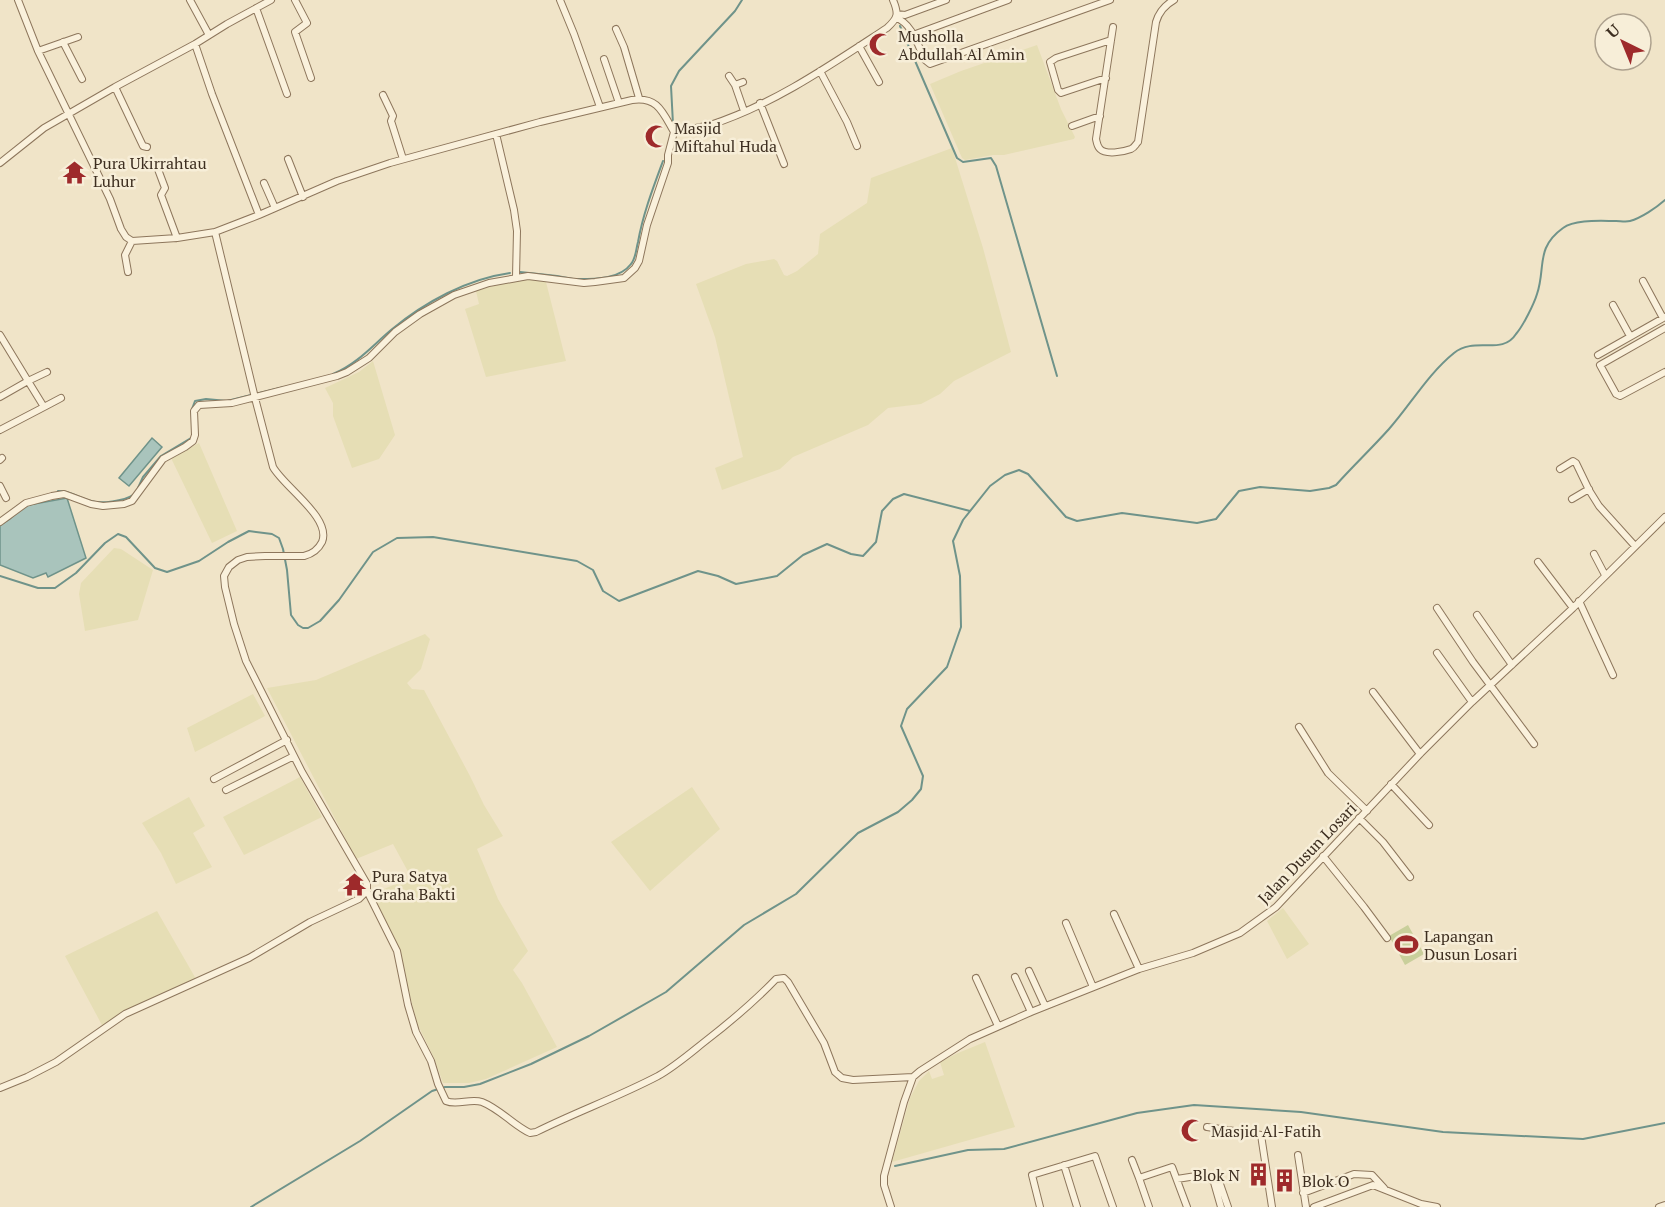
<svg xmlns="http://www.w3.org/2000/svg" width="1665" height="1207" viewBox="0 0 1665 1207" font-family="'PT Serif',serif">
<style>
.farmland{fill:#e6deb5}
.green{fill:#c9cf9b}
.water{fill:#a9c4bc;stroke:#6f938a;stroke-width:1.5}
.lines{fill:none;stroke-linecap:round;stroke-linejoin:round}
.stream{stroke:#6f938a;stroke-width:2}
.street-casing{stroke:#8d765c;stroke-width:8}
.street{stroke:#faf1dc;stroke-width:6}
.labels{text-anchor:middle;stroke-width:5;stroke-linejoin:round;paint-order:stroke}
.poi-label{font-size:16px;fill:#3d2e20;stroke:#f7eed8;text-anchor:start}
.street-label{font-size:16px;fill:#3d2e20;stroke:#f7eed8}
</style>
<rect width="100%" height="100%" fill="#f0e4c8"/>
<path class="farmland" d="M 1037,45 L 1061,109 L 1075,137 L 1074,139 L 1004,155 L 993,155 L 965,160 L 962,158 L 930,84 L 961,71 Z
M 952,148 L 983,248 L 1011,352 L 954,381 L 940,394 L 921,404 L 888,408 L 868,425 L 793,457 L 780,469 L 722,490 L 715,468 L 743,457 L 715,337 L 696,284 L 746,264 L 774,259 L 777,261 L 784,275 L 787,276 L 797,271 L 818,254 L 820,234 L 867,203 L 871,178 Z
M 526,279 L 546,282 L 566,361 L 486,377 L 465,309 L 479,304 L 476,291 L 500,284 Z
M 373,361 L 395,435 L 379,459 L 352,468 L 333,416 L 333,403 L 325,388 L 359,372 Z
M 199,443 L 237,531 L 212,543 L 171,458 Z
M 114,548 L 121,549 L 153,570 L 138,620 L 85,631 L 79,594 L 81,583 Z
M 425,634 L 430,639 L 421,669 L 407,683 L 412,689 L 424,690 L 470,776 L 484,805 L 503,836 L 477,849 L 498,899 L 528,951 L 513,970 L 522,983 L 557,1047 L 486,1079 L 469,1083 L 443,1083 L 434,1058 L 417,1023 L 397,945 L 373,894 L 411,877 L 393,844 L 356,859 L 267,688 L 316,680 Z
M 253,694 L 265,716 L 195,752 L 187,728 Z
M 300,777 L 322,817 L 244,855 L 223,817 Z
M 692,787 L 720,829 L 650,891 L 611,842 Z
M 189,797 L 205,826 L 193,833 L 212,867 L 176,884 L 161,853 L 142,823 Z
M 1283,908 L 1309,944 L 1287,959 L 1267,921 Z
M 157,911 L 196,979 L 103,1027 L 65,956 Z
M 985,1042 L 1015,1127 L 892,1162 L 910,1098 L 919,1081 L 929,1071 L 932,1079 L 944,1075 L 940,1062 L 958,1053 Z"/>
<path class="green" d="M 1408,925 L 1424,954 L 1405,965 L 1389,936 Z"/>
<path class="water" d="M 152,438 L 162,447 L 129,486 L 119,478 Z
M 67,498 L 86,558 L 48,577 L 46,573 L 33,578 L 0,565 L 0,525 L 10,519 L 23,506 Z"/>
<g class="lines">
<path class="stream" d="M 900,26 L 957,158 L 963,162 L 991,158 L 996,166 L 1057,376
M 673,124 L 671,86 L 679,71 L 735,11 L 742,0
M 520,272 L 557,276 L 573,279
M 578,279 C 596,279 620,279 631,264 C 636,258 636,249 638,242 C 643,214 653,188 663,161
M 333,374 C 357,364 372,346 391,330 C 425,302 467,279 510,273
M 192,409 L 195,401 L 206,399 L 227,401 L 284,387
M 138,488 L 143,477 L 161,456 L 191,438
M 58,491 C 71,491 79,498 91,501 C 101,504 124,501 133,495
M 0,576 L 38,588 L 55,588 L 76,573 L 105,543 L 118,534 L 126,537 L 155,568 L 167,572 L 199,561 L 228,542 L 249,531 L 272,534 L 279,538 L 283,549 L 287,570 L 291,615 L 298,625 L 303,628 L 308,628 L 320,621 L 339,600 L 373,552 L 397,538 L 433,537 L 577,561 L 593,570 L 603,591 L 619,601 L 698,571 L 718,576 L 736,584 L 777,576 L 803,555 L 827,544 L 851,554 L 863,556 L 876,542 L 882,511 L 893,499 L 904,494 L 970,511
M 895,1166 L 968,1150 L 1004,1149 L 1137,1113 L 1194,1105 L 1301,1112 L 1443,1132 L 1583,1139 L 1665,1123
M 251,1207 L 360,1141 L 432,1091 L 445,1087 L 464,1087 L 480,1084 L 531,1064 L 589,1036 L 666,992 L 744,925 L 796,894 L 858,833 L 898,812 L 912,800 L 921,789 L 923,776 L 901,726 L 907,709 L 947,667 L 961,627 L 960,576 L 953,541 L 963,520 L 990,486 L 1005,475 L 1019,470 L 1028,474 L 1066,517 L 1077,521 L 1122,513 L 1197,523 L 1216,519 L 1239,491 L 1260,487 L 1310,491 L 1329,488 L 1336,485 C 1353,466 1372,448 1389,429 C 1411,404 1428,374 1454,353 C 1475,336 1502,356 1516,334 C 1523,326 1534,304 1537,294 C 1546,268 1535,248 1563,228 C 1575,219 1601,221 1616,221 C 1620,221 1626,222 1630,221 C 1641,218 1656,208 1665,200"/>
<defs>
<path id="street" d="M 18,0 L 38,51 L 110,199 L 121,229 L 126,237 L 132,241 L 177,238 L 215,232 L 259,215 L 337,181 L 390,163 L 540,122 L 632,100 C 658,96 663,113 674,132
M 190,0 L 209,35
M 295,0 L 307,23 L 295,32 L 311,78
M 560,0 L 574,34 L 600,107
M 256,8 L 287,94
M 897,14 L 905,15 L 946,0
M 896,18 C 912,23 918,46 925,60 L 930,64 L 1110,0
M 1113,27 L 1096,139 C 1097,143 1097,146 1100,149 C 1106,155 1123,152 1131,149 C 1135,147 1135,145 1138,142 L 1156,22 C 1159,12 1165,5 1174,0
M 616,29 L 624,47 L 639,98
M 913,35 L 1008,0
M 63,42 L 82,79
M 195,44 L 212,94 L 259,215
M 859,46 L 879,82
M 38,51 L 78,37
M 604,59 L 619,103
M 820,71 L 847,122 L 857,146
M 729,76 L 735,85
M 1106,78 L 1061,93 L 1058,90 L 1050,62 L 1056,58 L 1111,40
M 743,82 L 735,85 L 744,111
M 115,87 L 143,146 L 147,147
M 383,95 L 393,116 L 391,121 L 403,159
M 760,103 L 784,164
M 1072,126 L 1100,116
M 496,134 L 514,210 L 517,231 L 516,277
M 288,159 L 303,197
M 0,163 L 44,128 L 115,87 L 195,44 L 227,24 L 271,0
M 156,164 L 165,188 L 161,195 L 177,238
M 264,183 L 275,208
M 128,272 L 125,255 L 132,241
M 1643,281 L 1663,318
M 1613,305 L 1630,336
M 1665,328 L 1600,365 L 1616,394 L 1620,396 L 1665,372
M 0,335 L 28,381 L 0,397
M 1598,355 L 1665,317
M 44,407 L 61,398
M 0,430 L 44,407 L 28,381 L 47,372
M 0,460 L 2,458
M 1560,469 L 1573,461 L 1576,463 L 1589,490 L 1599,506 L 1635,546
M 0,486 L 6,498
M 1572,499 L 1589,489
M 0,522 L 26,503 L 52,496 L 64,494 L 91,504 L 103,506 L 124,504 L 132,501 L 163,459 L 185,447 L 193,441 L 195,435 L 194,411 L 199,405 L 232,403 L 337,376 L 347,372 L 369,358 L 395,332 L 420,314 L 454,295 L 489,283 L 528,276 L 584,283 L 595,282 L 624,278 L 635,268 L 639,261 L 647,225 L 668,163 L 668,155 L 674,132 C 686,130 698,128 710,125 C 773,105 832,64 887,28 C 898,18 899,14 893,0
M 1594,554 L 1605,575
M 1538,562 L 1573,608
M 1579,601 L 1613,675
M 1437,608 L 1473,662 L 1534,744
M 1477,615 L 1512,665
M 1437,653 L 1472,702
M 1373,692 L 1420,754
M 1299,727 L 1328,773 L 1367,811
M 214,779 L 287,740
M 1391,784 L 1429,825
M 226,790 L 294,756
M 1359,818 L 1383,842 L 1410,877
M 1323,856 L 1364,907 L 1387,938
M 367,891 L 397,951 L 408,1005 L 416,1032 L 431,1061 L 438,1084 L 446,1101 C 457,1106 470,1098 482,1102 C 500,1109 513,1125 530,1133 L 536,1132 C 576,1112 618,1097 658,1076 C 674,1067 688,1055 703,1043 C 729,1023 753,1003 776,979 L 784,978 L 788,982 L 824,1043 L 835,1072 L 842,1078 L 853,1080 L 913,1077
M 1114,914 L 1139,969
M 1066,923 L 1093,987
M 1029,971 L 1045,1006
M 1015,977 L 1031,1012
M 976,978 L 998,1026
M 0,1088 L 27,1077 L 56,1062 L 125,1014 L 249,958 L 310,922 L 359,899 L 367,891 L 367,884 L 302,772 L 246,661 L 234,624 L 225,587 L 224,576 L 229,567 L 238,560 L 247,557 L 265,556 L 304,556 C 312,554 318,550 322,542 C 332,518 284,487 273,467 L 255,398 L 215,232
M 1207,1127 L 1261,1135 L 1272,1207
M 1298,1155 L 1306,1207
M 1132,1160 L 1139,1178
M 1064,1165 L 1077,1207
M 1177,1179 L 1196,1176 L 1219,1181 L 1228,1207
M 1213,1179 L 1221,1207
M 1303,1193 L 1354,1174 L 1372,1175 L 1384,1188
M 891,1207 L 884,1185 L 884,1176 L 904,1102 L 913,1077 L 920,1071 L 970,1039 L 1031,1012 L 1139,969 L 1193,953 L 1240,933 L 1276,907 L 1420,754 L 1472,702 L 1573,608 L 1665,517
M 1040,1207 L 1032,1175 L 1095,1156 L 1113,1207
M 1149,1207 L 1139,1178 L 1172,1167 L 1187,1207
M 1314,1207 L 1373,1185 L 1421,1204 L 1437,1207
M 1659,1207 L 1665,1205"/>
</defs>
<use href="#street" class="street-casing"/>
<use href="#street" class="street"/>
</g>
<defs>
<symbol id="mosque-bare" viewBox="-9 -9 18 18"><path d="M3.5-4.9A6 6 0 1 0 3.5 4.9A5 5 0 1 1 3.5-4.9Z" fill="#9e2a2b" stroke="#f7eed8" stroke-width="2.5" paint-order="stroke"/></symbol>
<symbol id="temple-bare" viewBox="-9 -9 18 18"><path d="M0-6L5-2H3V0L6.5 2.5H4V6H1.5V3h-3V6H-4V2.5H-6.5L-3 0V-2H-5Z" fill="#9e2a2b" stroke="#f7eed8" stroke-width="2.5" paint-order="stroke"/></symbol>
<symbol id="stadium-bare" viewBox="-9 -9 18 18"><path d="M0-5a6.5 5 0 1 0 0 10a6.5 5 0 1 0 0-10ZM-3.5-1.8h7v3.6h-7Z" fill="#9e2a2b" stroke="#f7eed8" stroke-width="2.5" paint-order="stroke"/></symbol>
<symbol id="building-bare" viewBox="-9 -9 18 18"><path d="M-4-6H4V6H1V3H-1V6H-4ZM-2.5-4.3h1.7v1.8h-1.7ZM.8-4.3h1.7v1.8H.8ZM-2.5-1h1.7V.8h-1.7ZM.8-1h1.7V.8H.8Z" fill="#9e2a2b" stroke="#f7eed8" stroke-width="2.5" paint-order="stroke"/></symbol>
</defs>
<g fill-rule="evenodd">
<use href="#mosque-bare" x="864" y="28" width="33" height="33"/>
<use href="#mosque-bare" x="640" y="120" width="33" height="33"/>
<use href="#temple-bare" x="58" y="156" width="33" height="33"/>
<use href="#temple-bare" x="338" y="868" width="33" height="33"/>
<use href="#stadium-bare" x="1390" y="928" width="33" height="33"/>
<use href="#mosque-bare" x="1176" y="1114" width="33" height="33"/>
<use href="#building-bare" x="1242" y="1158" width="33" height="33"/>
<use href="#building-bare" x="1268" y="1164" width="33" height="33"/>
</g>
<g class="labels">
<g class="poi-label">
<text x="898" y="42">Musholla<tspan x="898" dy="18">Abdullah Al Amin</tspan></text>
<text x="674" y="134">Masjid<tspan x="674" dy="18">Miftahul Huda</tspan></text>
<text x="93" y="169">Pura Ukirrahtau<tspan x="93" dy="18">Luhur</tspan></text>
<text x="372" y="882">Pura Satya<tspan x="372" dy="18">Graha Bakti</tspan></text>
<text x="1424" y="942">Lapangan<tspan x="1424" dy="18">Dusun Losari</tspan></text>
<text x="1211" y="1137">Masjid Al-Fatih</text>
<text x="1240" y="1181" text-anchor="end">Blok N</text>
<text x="1302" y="1187">Blok O</text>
</g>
<g class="street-label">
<text transform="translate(1307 853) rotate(-46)" y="6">Jalan Dusun Losari</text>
</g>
</g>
<g transform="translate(1623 42) rotate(317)"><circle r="28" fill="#f7eed8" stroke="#ada18e" stroke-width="1.5"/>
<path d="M0-4.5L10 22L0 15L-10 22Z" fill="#9e2a2b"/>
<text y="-9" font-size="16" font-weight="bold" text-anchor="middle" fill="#3d2e20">U</text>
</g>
</svg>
